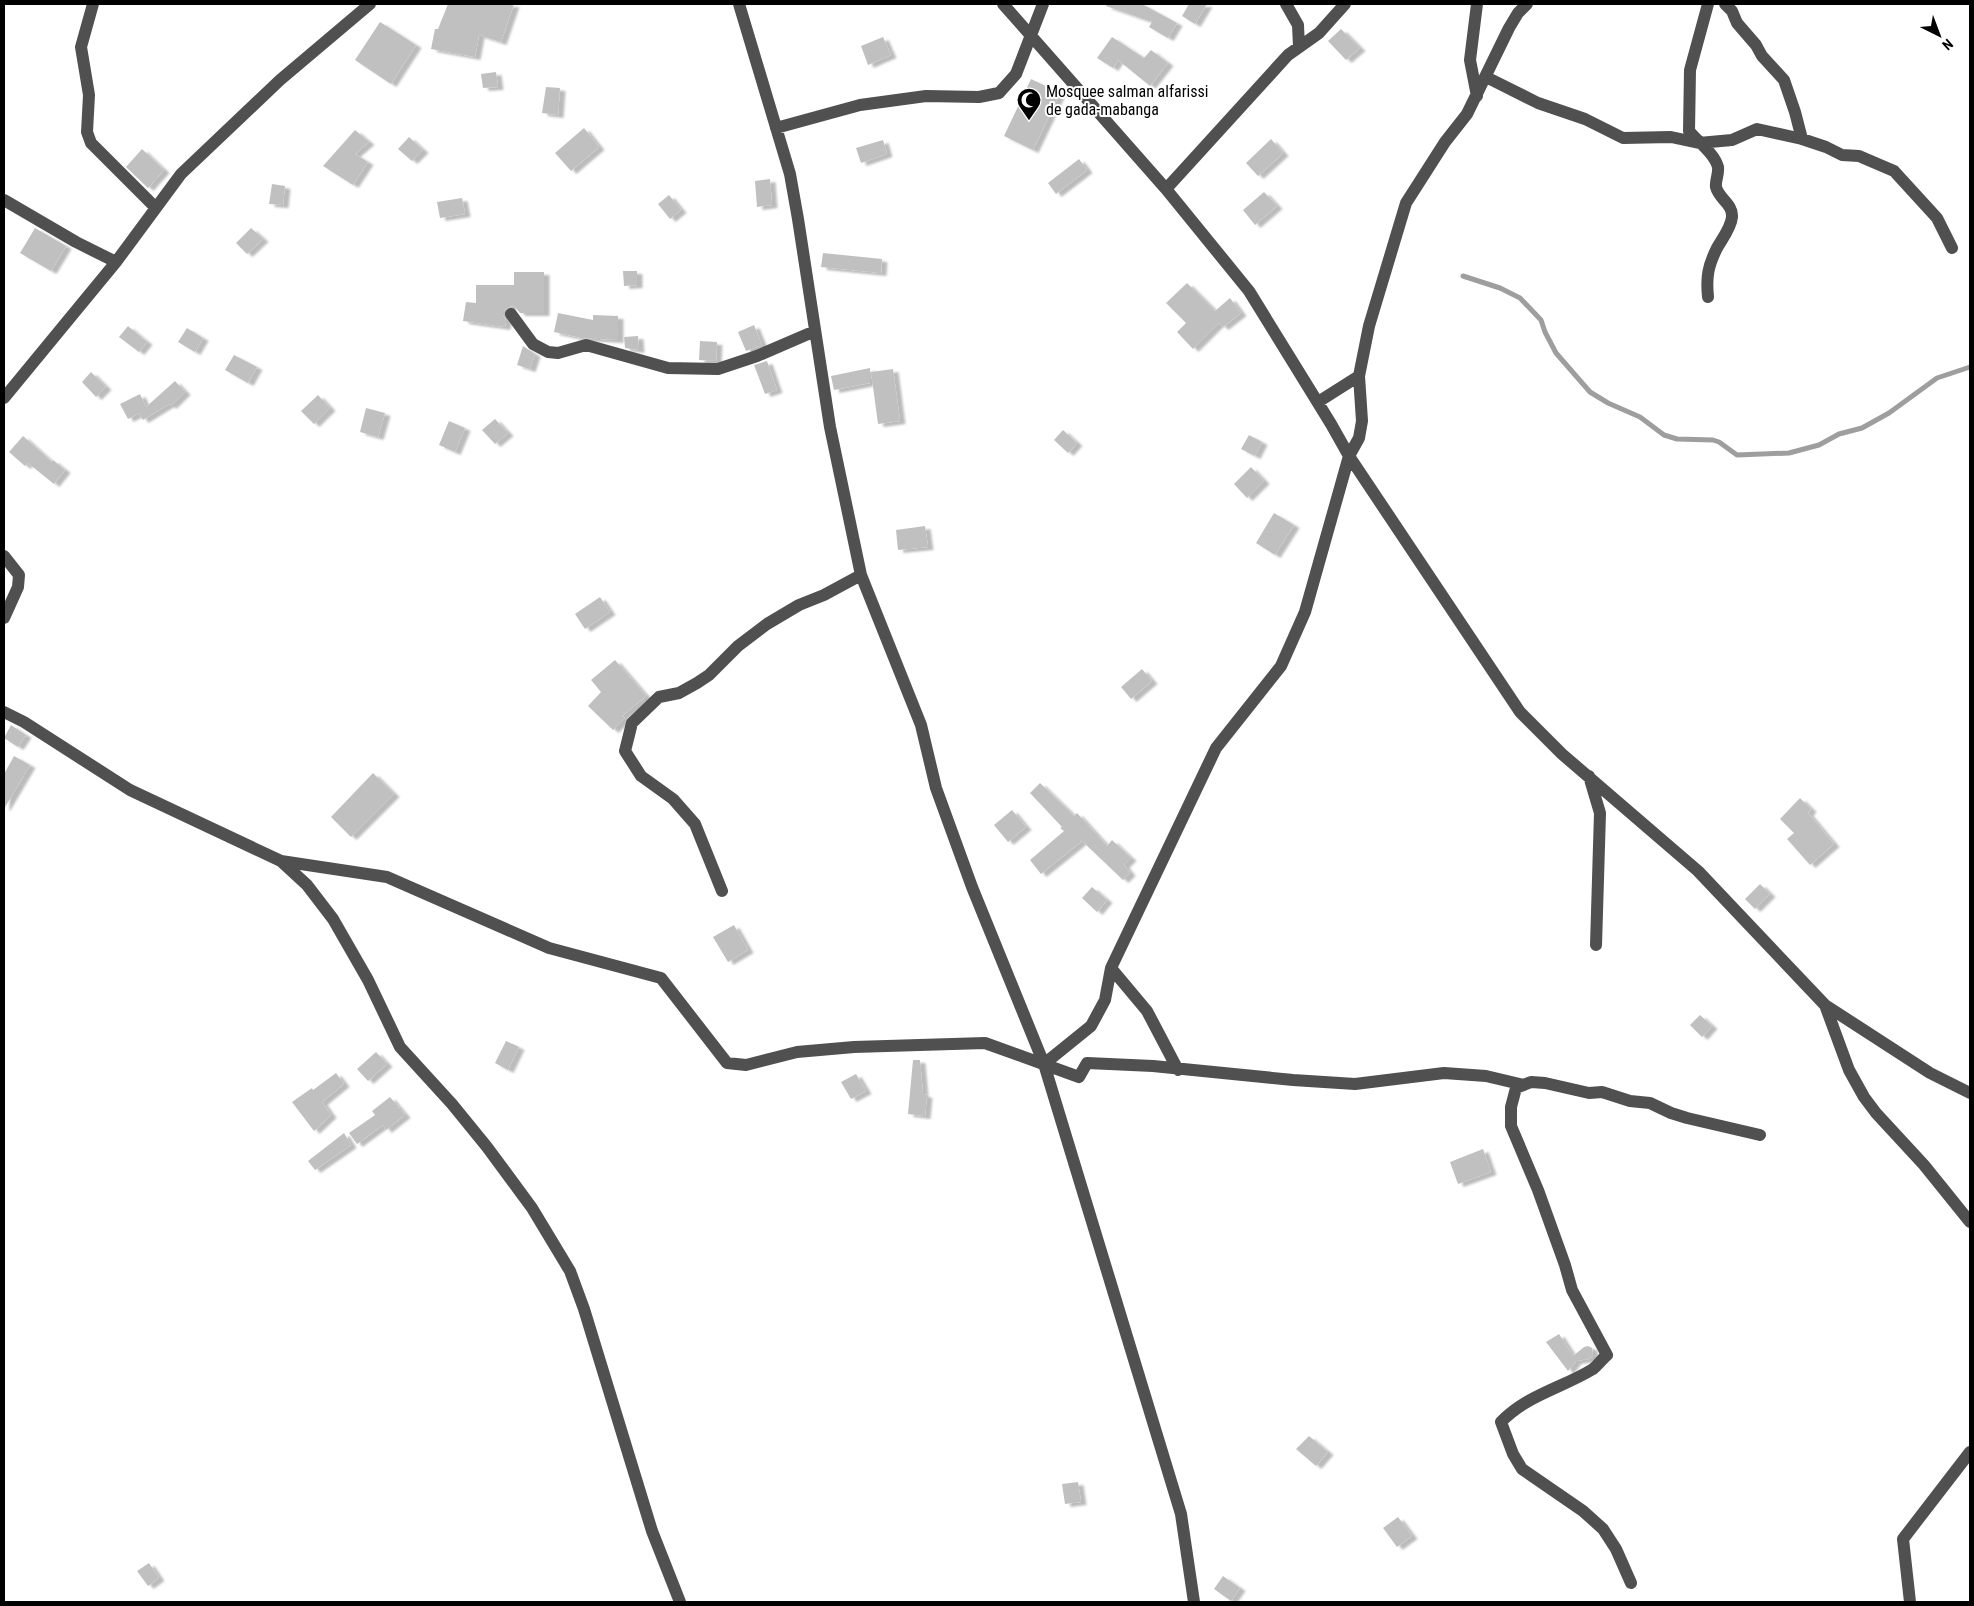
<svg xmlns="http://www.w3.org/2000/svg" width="1974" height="1606" viewBox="0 0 1974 1606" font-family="'Roboto Condensed',sans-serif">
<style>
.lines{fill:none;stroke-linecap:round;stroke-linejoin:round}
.stream{stroke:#9e9e9e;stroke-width:5}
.building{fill:#c0c0c0;filter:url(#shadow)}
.minor{stroke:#505050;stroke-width:12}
.labels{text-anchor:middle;stroke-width:4;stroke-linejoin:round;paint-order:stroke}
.poi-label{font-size:16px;fill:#000;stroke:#fff;text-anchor:start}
</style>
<defs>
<filter id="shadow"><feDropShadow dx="5.5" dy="3" stdDeviation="1" flood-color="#0004"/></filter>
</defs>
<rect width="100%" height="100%" fill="#fff"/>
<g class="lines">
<path class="stream" d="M 1463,276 L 1500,288 L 1520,298 L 1541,320 L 1545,332 L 1556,353 L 1590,392 L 1608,403 L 1640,417 L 1664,435 L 1677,439 L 1713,440 L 1719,442 L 1737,455 L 1789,453 L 1819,445 L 1839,434 L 1862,428 L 1889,413 L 1937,378 L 1970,367"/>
</g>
<path class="building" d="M 448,4 L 514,4 L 501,42 L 479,35 L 475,57 L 431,49 L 435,29 L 438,29 Z
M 1107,4 L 1142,4 L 1177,23 L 1168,38 L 1149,27 L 1152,22 L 1106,6 Z
M 1189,4 L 1207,4 L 1195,24 L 1182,16 Z
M 380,22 L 416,45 L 391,84 L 355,60 Z
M 1341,29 L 1360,48 L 1346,60 L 1328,41 Z
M 883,37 L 891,55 L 868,65 L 861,46 Z
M 1112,37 L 1144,58 L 1151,50 L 1168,63 L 1150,86 L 1118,60 L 1113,68 L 1097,58 Z
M 496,72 L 498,87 L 483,88 L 481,74 Z
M 1031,79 L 1060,93 L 1033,150 L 1004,136 Z
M 546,87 L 560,88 L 558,115 L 542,113 Z
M 584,128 L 599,147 L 571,171 L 555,153 Z
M 355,130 L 369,142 L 355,154 L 368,162 L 353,185 L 323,166 Z
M 409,137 L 423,150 L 412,161 L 398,149 Z
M 1271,139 L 1283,153 L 1258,176 L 1246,163 Z
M 883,140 L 887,154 L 861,163 L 856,148 Z
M 142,149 L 164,170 L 148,188 L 126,167 Z
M 1079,159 L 1087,170 L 1056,194 L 1048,183 Z
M 770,179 L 772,205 L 757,207 L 755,181 Z
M 272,184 L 285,186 L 283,205 L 269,204 Z
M 1264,192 L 1277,206 L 1255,225 L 1243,210 Z
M 669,195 L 681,210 L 670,219 L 658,204 Z
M 462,198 L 465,214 L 440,218 L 437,202 Z
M 35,228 L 66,246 L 51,271 L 20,253 Z
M 251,228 L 263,239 L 247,254 L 236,243 Z
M 823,253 L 882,259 L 881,273 L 821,267 Z
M 623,271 L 637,271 L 637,285 L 624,286 Z
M 514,272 L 544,272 L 544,313 L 520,313 L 515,307 L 511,306 L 503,311 L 503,315 L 506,321 L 505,327 L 463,321 L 466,302 L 476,303 L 476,285 L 514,285 Z
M 1187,283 L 1215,311 L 1230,298 L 1241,313 L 1223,327 L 1219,323 L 1193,349 L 1177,332 L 1186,323 L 1166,303 Z
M 558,313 L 593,320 L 593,315 L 618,316 L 618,340 L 582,338 L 554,332 Z
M 754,325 L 762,345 L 746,351 L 738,332 Z
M 128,326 L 147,342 L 139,352 L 119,337 Z
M 187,328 L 203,338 L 195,352 L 178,342 Z
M 638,336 L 639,350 L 625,348 L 624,337 Z
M 700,341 L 717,342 L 716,361 L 699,360 Z
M 523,346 L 535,354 L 530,369 L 517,365 Z
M 234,355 L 257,367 L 248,383 L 225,370 Z
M 767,361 L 777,390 L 765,394 L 754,365 Z
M 870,368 L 870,383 L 834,390 L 831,376 Z
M 893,369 L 900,421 L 878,424 L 871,372 Z
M 91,372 L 106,387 L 96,397 L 82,382 Z
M 175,381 L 185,392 L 171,406 L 169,404 L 143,420 L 139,414 L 140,413 L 128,419 L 120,404 L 140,394 L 146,407 Z
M 318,395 L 330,408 L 314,424 L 301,411 Z
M 366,408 L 385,413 L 378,437 L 360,432 Z
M 495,419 L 508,433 L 495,444 L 482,430 Z
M 449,421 L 465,428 L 455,452 L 439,445 Z
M 1063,430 L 1077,443 L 1068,453 L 1054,440 Z
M 1249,435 L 1262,442 L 1255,456 L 1241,449 Z
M 23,436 L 52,462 L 53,460 L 65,470 L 54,484 L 28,463 L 25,466 L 9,452 Z
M 1251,467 L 1264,481 L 1247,498 L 1234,484 Z
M 1274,513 L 1294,525 L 1275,555 L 1256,543 Z
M 925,526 L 928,547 L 898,550 L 896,530 Z
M 600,597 L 610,612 L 585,629 L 575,614 Z
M 615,660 L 646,696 L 622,716 L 625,718 L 613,730 L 588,706 L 601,692 L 591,680 Z
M 1142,669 L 1152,681 L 1131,699 L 1121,687 Z
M 11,725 L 26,735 L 18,747 L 4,738 Z
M 14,756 L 30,765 L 4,809 L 4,774 Z
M 373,773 L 394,794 L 351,837 L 331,817 Z
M 1040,783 L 1074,816 L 1077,813 L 1107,846 L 1112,840 L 1131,858 L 1124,865 L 1130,873 L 1123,880 L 1082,841 L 1041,874 L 1030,860 L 1064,831 L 1060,828 L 1062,827 L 1030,793 Z
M 1800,798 L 1811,809 L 1808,813 L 1834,844 L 1810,865 L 1787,839 L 1794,833 L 1780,819 Z
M 1012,810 L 1026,827 L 1008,842 L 994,825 Z
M 1760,884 L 1770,894 L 1755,909 L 1745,899 Z
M 1092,887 L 1107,900 L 1097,912 L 1082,898 Z
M 734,925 L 748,950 L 728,962 L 713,937 Z
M 1700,1015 L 1712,1026 L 1702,1037 L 1690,1025 Z
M 506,1041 L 519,1047 L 508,1070 L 495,1063 Z
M 376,1052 L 387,1064 L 368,1081 L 357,1069 Z
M 913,1060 L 920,1060 L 923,1094 L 927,1095 L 925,1116 L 908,1114 Z
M 336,1073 L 344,1084 L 322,1102 L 331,1115 L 314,1131 L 292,1102 L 312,1088 L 313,1090 Z
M 856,1074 L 866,1091 L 851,1099 L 841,1082 Z
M 390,1097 L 405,1115 L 386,1130 L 383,1125 L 357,1144 L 349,1133 L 375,1115 L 372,1111 Z
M 344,1133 L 351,1145 L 315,1170 L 308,1161 Z
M 1483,1149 L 1491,1172 L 1458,1184 L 1450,1162 Z
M 1559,1334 L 1573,1356 L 1584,1347 L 1588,1346 L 1592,1348 L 1593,1356 L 1589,1359 L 1576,1361 L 1568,1371 L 1546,1342 Z
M 1309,1436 L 1328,1452 L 1316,1466 L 1296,1449 Z
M 1078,1482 L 1081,1502 L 1065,1504 L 1062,1484 Z
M 1398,1517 L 1412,1536 L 1397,1547 L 1383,1528 Z
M 149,1563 L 159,1578 L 148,1586 L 137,1571 Z
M 1223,1576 L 1240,1588 L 1231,1601 L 1214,1589 Z"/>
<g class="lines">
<path class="minor" d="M 93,4 L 81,47 L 89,95 L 87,132 L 91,143 L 155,207
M 739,4 L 790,174 L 798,219 L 830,427 L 861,575 L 921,725 L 936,788 L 972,887 L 1044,1064 L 1181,1514 L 1194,1602
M 1003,4 L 1166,189 L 1249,291 L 1331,424 L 1349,456 L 1520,712 L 1562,754 L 1698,871 L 1825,1005 L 1930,1073 L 1970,1093
M 1286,4 L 1298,25 L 1299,47
M 1477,4 L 1470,60 L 1477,96
M 1708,4 L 1690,70 L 1689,131 C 1698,142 1714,153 1718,167 C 1719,174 1715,181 1716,187 C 1719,199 1733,204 1732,217 C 1731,228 1722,239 1717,248 C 1708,266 1706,277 1708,297
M 1725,4 L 1732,11 L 1737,23 L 1756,45 L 1762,56 L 1784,80 L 1795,112 L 1802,139
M 1486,77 L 1538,103 L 1585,119 L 1623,138 L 1671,137 L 1699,143 L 1732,140 L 1757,129 L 1802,139 L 1826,147 L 1842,155 L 1859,156 L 1894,171 L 1937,218 L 1952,248
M 776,128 L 860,105 L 926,96 L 979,97 L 999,93 L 1016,74 L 1043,4
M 1166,189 L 1288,55 L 1319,33 L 1345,4
M 4,200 L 76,242 L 116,262
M 511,314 L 533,344 L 548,352 L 558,353 L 586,345 L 668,368 L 718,369 L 757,356 L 815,331
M 4,398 L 116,262 L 181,174 L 280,80 L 370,4
M 1318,402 L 1359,376
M 4,556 L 19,575 L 18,587 L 4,618
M 4,712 L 24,722 L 130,790 L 281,861 L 307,885 L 333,919 L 368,980 L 400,1047 L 452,1104 L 487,1147 L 532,1208 L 570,1271 L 584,1309 L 652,1531 L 680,1602
M 1589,776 L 1600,813 L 1596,945
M 281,861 L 387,877 L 549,948 L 661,978 L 727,1063 L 746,1065 L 797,1052 L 854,1047 L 985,1043 L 1079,1077 L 1087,1063 L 1153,1066 L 1293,1080 L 1355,1084 L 1444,1073 L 1486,1076 L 1524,1085
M 722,891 L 695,824 L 673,799 L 641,776 L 625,751 L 632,723 L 659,697 L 679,693 L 697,683 L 709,675 L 738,646 L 767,624 L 799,605 L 824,595 L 861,575
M 1111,968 L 1147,1011 L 1178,1070
M 1825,1005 L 1849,1070 L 1864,1097 L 1876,1113 L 1924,1165 L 1970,1222
M 1044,1064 L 1091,1026 L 1105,1000 L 1111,968 L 1216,748 L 1281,666 L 1305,612 L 1349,456 L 1359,438 L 1362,421 L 1359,376 L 1369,326 L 1406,203 L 1445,142 L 1467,114 L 1509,28 L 1518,13 L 1527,4
M 1631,1583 L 1616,1549 L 1603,1529 L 1583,1511 L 1522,1469 L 1513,1454 L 1501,1422 C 1527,1395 1562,1388 1593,1369 C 1598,1365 1602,1359 1607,1355 L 1572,1290 L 1565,1265 L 1538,1190 L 1511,1126 L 1511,1107 L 1516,1088 L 1531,1082 L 1545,1083 L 1589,1093 L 1602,1092 L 1630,1101 L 1650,1103 L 1671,1113 L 1687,1118 L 1760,1135
M 1910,1602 L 1903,1539 L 1970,1452"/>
</g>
<defs>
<symbol id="mosque-pin" viewBox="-11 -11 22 30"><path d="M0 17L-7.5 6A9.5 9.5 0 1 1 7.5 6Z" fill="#000" stroke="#fff"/><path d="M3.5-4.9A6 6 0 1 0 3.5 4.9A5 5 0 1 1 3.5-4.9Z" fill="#fff"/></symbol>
</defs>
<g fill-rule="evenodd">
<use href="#mosque-pin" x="1015" y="86" width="28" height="38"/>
</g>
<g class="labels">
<g class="poi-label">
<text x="1046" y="97">Mosquee salman alfarissi<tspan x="1046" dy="18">de gada-mabanga</tspan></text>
</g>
</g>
<rect width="1974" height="1606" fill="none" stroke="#000000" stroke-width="10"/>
<g transform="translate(1939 35) rotate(138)" stroke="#ffffff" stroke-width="4" paint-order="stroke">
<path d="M0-4L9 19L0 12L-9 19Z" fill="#000000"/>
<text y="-8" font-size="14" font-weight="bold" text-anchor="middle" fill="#000000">N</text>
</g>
</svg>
